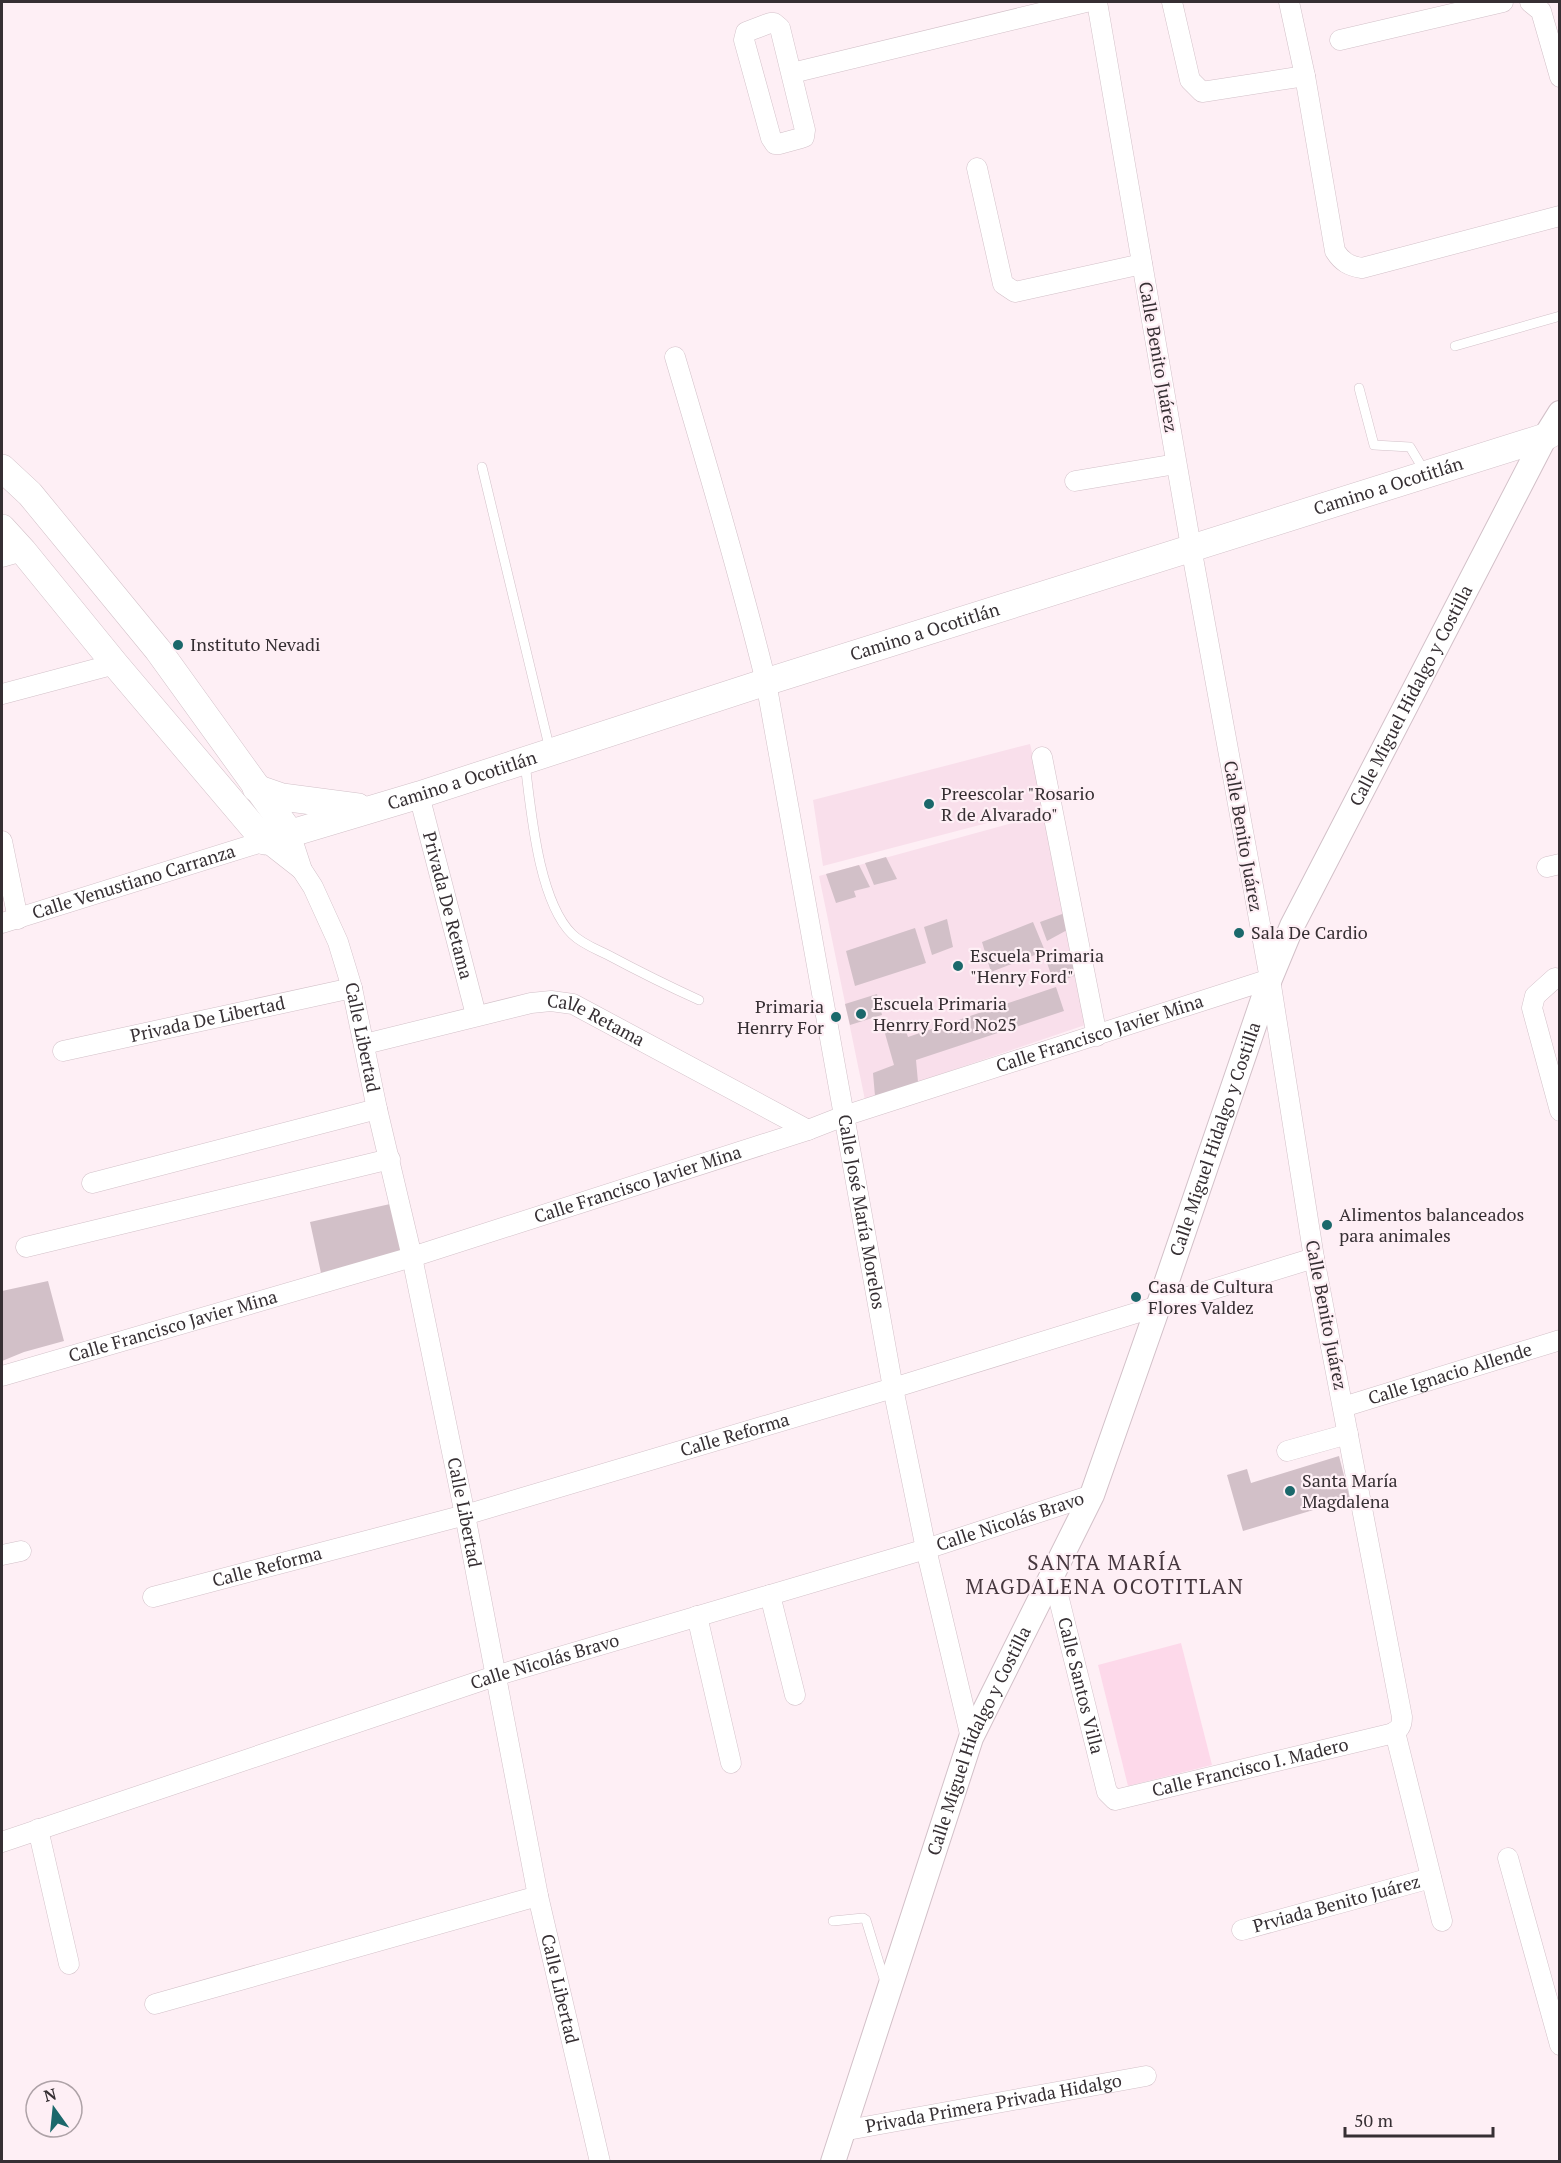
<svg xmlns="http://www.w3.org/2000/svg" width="1561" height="2163" viewBox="0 0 1561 2163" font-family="'PT Serif',serif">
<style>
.built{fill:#f9dfeb}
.green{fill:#fdd9ea}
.building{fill:#d2c0c8}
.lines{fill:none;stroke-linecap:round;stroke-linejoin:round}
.service-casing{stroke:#d2c0c8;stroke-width:10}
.minor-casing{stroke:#d2c0c8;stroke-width:21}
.tertiary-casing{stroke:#d2c0c8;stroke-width:26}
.secondary-casing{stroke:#d2c0c8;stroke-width:28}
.service{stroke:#fff;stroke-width:9}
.minor{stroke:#fff;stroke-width:20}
.tertiary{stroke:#fff;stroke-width:24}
.secondary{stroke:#fff;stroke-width:27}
.poi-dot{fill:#1b686b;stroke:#feeff5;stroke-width:2}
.labels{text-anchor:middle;stroke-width:4.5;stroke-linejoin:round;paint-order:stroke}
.street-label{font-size:18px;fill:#362f33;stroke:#feeff5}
.poi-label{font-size:18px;fill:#362f33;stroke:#feeff5;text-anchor:start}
.quarter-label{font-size:21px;letter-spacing:1.5px;fill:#46373e;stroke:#feeff5}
</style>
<rect width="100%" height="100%" fill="#feeff5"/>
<path class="built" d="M 1030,744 L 1045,808 L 823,866 L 813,800 Z
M 1045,814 L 1091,1023 L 865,1100 L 819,876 Z"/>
<path class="green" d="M 1181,1643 L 1212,1765 L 1128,1786 L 1098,1665 Z"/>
<path class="building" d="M 886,857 L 897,879 L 874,885 L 865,863 Z
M 859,865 L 870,887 L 854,891 L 856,897 L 836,903 L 826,874 Z
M 1065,913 L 1069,929 L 1047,941 L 1040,922 Z
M 947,919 L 953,947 L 932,955 L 924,927 Z
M 1033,922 L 1045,951 L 991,972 L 982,942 Z
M 915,928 L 926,963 L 855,986 L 846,951 Z
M 1068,952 L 1077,975 L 1054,983 L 1046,960 Z
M 1056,987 L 1064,1011 L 916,1060 L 918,1082 L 875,1096 L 873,1073 L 894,1065 L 884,1030 L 903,1023 L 908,1037 Z
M 877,994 L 882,1015 L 850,1025 L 845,1004 Z
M 399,1202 L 410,1248 L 321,1273 L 310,1222 Z
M 48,1281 L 64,1341 L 24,1352 L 2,1361 L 2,1291 Z
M 1339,1456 L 1350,1499 L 1243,1531 L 1227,1475 L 1247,1469 L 1251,1483 Z"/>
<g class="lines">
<defs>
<path id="service" d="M 1455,346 L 1560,316
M 1359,388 L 1374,445 L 1410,447 L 1425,472
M 482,467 L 550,750
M 525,763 C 531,810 538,900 572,934 C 582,944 596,949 608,955 C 638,971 668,986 699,1000
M 833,1921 L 863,1918 L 866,1920 L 885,1982"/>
<g id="minor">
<path d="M 1172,2 L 1190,80 L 1202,92 L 1305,76"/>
<path d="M 1289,2 L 1305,76 L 1335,251 C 1342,262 1349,266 1362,268 L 1560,216"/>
<path d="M 1530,2 L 1541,11 L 1560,77"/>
<path d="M 770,23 L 774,23 L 780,28 L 805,130 L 804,137 L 801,138 L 779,144 L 775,144 L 771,138 L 744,40 L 746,32 Z"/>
<path d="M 1340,40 L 1503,2"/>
<path d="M 792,73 L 1086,2"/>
<path d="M 977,168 L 1003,284 L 1015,292 L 1142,264"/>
<path id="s1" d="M 675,357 C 707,465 739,573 766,682 L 893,1388 L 926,1549 L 971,1738"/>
<path d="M 1075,481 L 1176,464"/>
<path d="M 2,557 L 23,551"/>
<path d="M 2,694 L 115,664"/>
<path d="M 1042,757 L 1097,1036"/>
<path id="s2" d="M 419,795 L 476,1015"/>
<path id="s3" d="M 290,833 L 302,870 L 313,887 L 338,942 L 352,988 L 377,1109 L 412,1257 L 465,1515 L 538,1896 L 600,2162"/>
<path d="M 2,841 L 18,919"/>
<path d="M 1547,867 L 1560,864"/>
<path id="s4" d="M 2,923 L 265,841 L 302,870"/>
<path d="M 1555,978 L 1535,996 L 1532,1008 L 1560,1111"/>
<path id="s5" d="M 365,1044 L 531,1003 L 551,1001 L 573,1004 L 808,1130"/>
<path id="s6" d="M 63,1051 L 352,988"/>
<path d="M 92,1183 L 377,1109"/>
<path d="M 26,1247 L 390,1159"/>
<path id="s7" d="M 2,1376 L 412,1257 L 808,1130 L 844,1116 L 1270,979"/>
<path id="s8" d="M 1343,1407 L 1560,1340"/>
<path d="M 1287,1451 L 1348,1434"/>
<path d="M 2,1555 L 21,1551"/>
<path id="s9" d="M 1053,1575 L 1107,1792 L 1115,1800 L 1390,1734 C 1399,1730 1402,1727 1402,1717 L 1314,1258 L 1270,979 L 1191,547 L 1097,2"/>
<path d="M 770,1595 L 795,1695"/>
<path id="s10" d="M 153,1597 L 465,1515 L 893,1388 L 1314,1258"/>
<path d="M 697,1616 L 731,1763"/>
<path d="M 1395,1732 L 1442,1921"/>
<path d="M 38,1829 L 69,1964"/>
<path id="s11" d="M 2,1842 L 495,1676 L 926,1549 L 1092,1495"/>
<path d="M 1508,1858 L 1560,2045"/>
<path id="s12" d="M 1242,1930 L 1431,1878"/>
<path d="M 155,2004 L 538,1896"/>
<path id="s13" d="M 842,2131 L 1146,2076"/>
</g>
<g id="tertiary">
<path id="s14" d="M 833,2162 L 971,1738 L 1092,1495 L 1158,1307 L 1270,979 L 1292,926 L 1545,437 L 1560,413"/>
</g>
<g id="secondary">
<path d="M 2,468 L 30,494 L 158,650 L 290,833"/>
<path id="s15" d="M 2,528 L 23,551 L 115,664 L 265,841 L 419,795 L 766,682 L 1545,437 L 1560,429"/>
<path d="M 256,788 L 282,797 L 358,807"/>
</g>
</defs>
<use href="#service" class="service-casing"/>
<use href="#minor" class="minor-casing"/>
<use href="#tertiary" class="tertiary-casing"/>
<use href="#secondary" class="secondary-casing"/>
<use href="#service" class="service"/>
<use href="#minor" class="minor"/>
<use href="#tertiary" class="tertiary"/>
<use href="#secondary" class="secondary"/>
</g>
<g class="poi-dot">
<circle cx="178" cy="645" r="6"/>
<circle cx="929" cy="804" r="6"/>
<circle cx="1239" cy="933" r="6"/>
<circle cx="958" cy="966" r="6"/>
<circle cx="861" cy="1014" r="6"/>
<circle cx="836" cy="1017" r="6"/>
<circle cx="1327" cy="1225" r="6"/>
<circle cx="1136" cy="1297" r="6"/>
<circle cx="1290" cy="1491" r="6"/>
</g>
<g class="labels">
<g class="street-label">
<text transform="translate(1158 357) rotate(80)" y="6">Calle Benito Juárez</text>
<text dy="6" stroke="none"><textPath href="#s15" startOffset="1587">Camino a Ocotitlán</textPath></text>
<text dy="6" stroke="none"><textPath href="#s15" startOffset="1101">Camino a Ocotitlán</textPath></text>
<text dy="6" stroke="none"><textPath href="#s14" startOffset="1580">Calle Miguel Hidalgo y Costilla</textPath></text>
<text dy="6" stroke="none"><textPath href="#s15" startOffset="615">Camino a Ocotitlán</textPath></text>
<text transform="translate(1243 836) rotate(80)" y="6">Calle Benito Juárez</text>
<text dy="6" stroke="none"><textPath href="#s4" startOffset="138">Calle Venustiano Carranza</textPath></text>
<text dy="6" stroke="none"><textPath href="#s2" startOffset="114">Privada De Retama</textPath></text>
<text dy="6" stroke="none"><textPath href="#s6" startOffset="148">Privada De Libertad</textPath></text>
<text dy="6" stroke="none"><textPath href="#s5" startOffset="240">Calle Retama</textPath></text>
<text dy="6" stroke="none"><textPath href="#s7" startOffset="1150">Calle Francisco Javier Mina</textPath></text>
<text dy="6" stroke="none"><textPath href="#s3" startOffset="218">Calle Libertad</textPath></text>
<text dy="6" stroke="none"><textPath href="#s14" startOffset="1094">Calle Miguel Hidalgo y Costilla</textPath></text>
<text dy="6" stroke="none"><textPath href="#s7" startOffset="664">Calle Francisco Javier Mina</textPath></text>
<text dy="6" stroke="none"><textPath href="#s1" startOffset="876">Calle José María Morelos</textPath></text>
<text transform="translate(1326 1315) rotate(79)" y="6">Calle Benito Juárez</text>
<text dy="6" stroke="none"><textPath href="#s7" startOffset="178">Calle Francisco Javier Mina</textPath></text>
<text dy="6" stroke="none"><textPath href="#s8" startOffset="112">Calle Ignacio Allende</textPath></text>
<text dy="6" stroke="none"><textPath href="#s10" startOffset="604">Calle Reforma</textPath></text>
<text dy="6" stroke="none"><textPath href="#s3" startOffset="704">Calle Libertad</textPath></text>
<text dy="6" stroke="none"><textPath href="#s11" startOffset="1058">Calle Nicolás Bravo</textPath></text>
<text dy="6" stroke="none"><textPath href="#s10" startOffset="118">Calle Reforma</textPath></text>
<text dy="6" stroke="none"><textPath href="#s11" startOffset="572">Calle Nicolás Bravo</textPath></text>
<text dy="6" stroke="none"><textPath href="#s9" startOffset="114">Calle Santos Villa</textPath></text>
<text dy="6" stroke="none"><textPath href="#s14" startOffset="446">Calle Miguel Hidalgo y Costilla</textPath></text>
<text dy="6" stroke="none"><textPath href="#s9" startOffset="374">Calle Francisco I. Madero</textPath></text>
<text dy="6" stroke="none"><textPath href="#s12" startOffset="98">Prviada Benito Juárez</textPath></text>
<text dy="6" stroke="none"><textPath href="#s3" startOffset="1190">Calle Libertad</textPath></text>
<text dy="6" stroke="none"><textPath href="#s13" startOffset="154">Privada Primera Privada Hidalgo</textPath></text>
</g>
<g class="poi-label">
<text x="190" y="651">Instituto Nevadi</text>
<text x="941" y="800">Preescolar "Rosario<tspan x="941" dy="21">R de Alvarado"</tspan></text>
<text x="1251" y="939">Sala De Cardio</text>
<text x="970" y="962">Escuela Primaria<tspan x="970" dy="21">"Henry Ford"</tspan></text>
<text x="873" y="1010">Escuela Primaria<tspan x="873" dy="21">Henrry Ford No25</tspan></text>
<text x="824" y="1013" text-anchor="end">Primaria<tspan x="824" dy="21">Henrry For</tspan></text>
<text x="1339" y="1221">Alimentos balanceados<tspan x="1339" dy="21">para animales</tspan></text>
<text x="1148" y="1293">Casa de Cultura<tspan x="1148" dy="21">Flores Valdez</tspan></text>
<text x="1302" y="1487">Santa María<tspan x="1302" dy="21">Magdalena</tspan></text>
</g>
<g class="quarter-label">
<text x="1105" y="1570">SANTA MARÍA<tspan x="1105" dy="24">MAGDALENA OCOTITLAN</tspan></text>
</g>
</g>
<rect width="1561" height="2163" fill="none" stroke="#362f33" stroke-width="6"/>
<g transform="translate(54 2109) rotate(345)"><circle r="28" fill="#feeff5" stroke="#aea2a7" stroke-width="1.5"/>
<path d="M0-4.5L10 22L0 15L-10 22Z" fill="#1b686b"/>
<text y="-9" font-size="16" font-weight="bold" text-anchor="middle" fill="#362f33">N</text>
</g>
<path d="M1345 2127v9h148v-9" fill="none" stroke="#362f33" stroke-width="3"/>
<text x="1354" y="2127" font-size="18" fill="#362f33" stroke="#feeff5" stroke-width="4.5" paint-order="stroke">50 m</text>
</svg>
